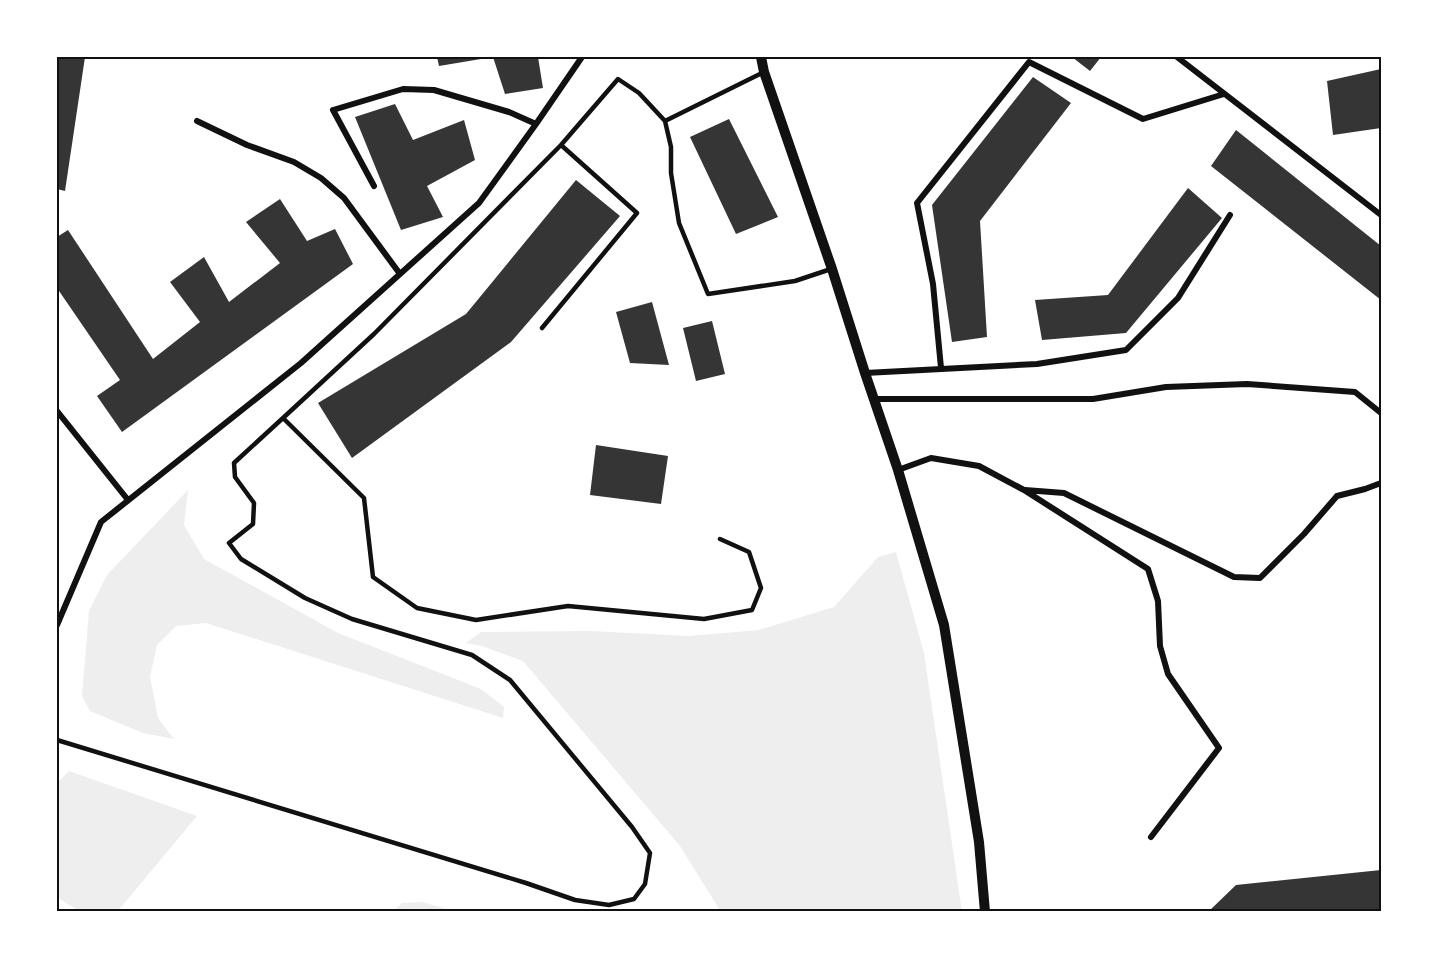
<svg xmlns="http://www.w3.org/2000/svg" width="1438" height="969" viewBox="0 0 1438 969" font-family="Lato,sans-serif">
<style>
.green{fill:#eee}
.building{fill:#353535}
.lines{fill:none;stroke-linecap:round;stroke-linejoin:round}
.service{stroke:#111;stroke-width:4.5}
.minor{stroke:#111;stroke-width:6}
.tertiary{stroke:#111;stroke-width:10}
.neatline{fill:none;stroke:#111;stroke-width:2}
</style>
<rect width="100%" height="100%" fill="#fff"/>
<path class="green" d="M 188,490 L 184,525 L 204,559 L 338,633 L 481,689 L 504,707 L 503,718 L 206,623 L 176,626 L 157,645 L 150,677 L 158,718 L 174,739 L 143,733 L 90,711 L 82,696 L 89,611 L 107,575 Z
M 896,552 L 924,653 L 962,912 L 721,912 L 680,846 L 523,661 L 482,646 L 466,643 L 481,632 L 591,631 L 689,636 L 759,630 L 834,607 L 878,557 Z
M 69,771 L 197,816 L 117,912 L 80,912 L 57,897 L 57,783 Z
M 422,902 L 458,912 L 392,912 L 402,903 Z"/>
<path class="building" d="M 57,57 L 85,57 L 65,191 L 57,189 Z
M 437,57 L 487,57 L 487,58 L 439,66 Z
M 493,57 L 538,57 L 543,88 L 505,94 Z
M 1072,57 L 1101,57 L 1090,71 Z
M 1381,69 L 1381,128 L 1333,135 L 1327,81 Z
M 1033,77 L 1071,103 L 980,221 L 987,337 L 952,342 L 932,205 Z
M 395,104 L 413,140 L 464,120 L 475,160 L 427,186 L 443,217 L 401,230 L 355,117 Z
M 729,119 L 778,217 L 736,234 L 690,137 Z
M 1236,130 L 1381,246 L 1381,300 L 1211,166 Z
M 576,180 L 620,216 L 511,342 L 352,458 L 318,403 L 466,314 Z
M 1188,188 L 1222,218 L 1126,333 L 1042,340 L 1035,300 L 1108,295 Z
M 280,199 L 307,241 L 335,229 L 353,264 L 122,432 L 97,396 L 120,380 L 57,288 L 57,237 L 68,230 L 153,359 L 200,322 L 170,282 L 204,257 L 229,302 L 280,263 L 246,222 Z
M 652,302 L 669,365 L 630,363 L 616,312 Z
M 712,321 L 725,374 L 696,381 L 683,328 Z
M 596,445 L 668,456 L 661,504 L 590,495 Z
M 1381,870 L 1381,912 L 1208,912 L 1236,885 Z"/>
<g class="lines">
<path class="service" d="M 665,121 L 764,72
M 542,328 L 637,213 L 561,145
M 720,539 L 749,552 L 761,588 L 752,610 L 704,619 L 568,606 L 476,620 L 417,608 L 373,577 L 364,498 L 283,418 L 374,334 L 561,145 L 618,79 L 639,93 L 665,121 L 671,147 L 671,173 L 679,223 L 708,294 L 795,281 L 831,269
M 57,740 L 526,883 L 575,900 L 609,905 L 634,899 L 645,884 L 650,853 L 632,827 L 510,680 L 472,655 L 352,619 L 305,598 L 241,559 L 229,543 L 253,524 L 254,503 L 235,477 L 234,463 L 283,418"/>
<path class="minor" d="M 1177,57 L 1381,215
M 197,121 L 247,145 L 294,162 L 321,178 L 344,198 L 400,274
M 374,186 L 333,110 L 403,89 L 434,90 L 509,112 L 536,124
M 941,368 L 933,284 L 917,203 L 1029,62 L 1143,119 L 1224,94
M 865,373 L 1037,364 L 1126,350 L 1178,298 L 1230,215
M 874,399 L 1093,399 L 1166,387 L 1247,384 L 1355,392 L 1381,413
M 57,411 L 128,500
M 898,470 L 931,458 L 979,466 L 1024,490 L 1148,569 L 1158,601 L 1160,646 L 1168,674 L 1219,748 L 1151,837
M 1025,490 L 1064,493 L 1234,577 L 1260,578 L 1304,534 L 1337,496 L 1365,489 L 1381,483
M 57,625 L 101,522 L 301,363 L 479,203 L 536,124 L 582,57"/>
<path class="tertiary" d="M 761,57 L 764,72 L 832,269 L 865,373 L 898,470 L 944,625 L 979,842 L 985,912"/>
</g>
<rect width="1438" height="969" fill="none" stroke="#ffffff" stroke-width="117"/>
<rect x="58" y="58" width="1322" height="852" class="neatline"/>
</svg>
